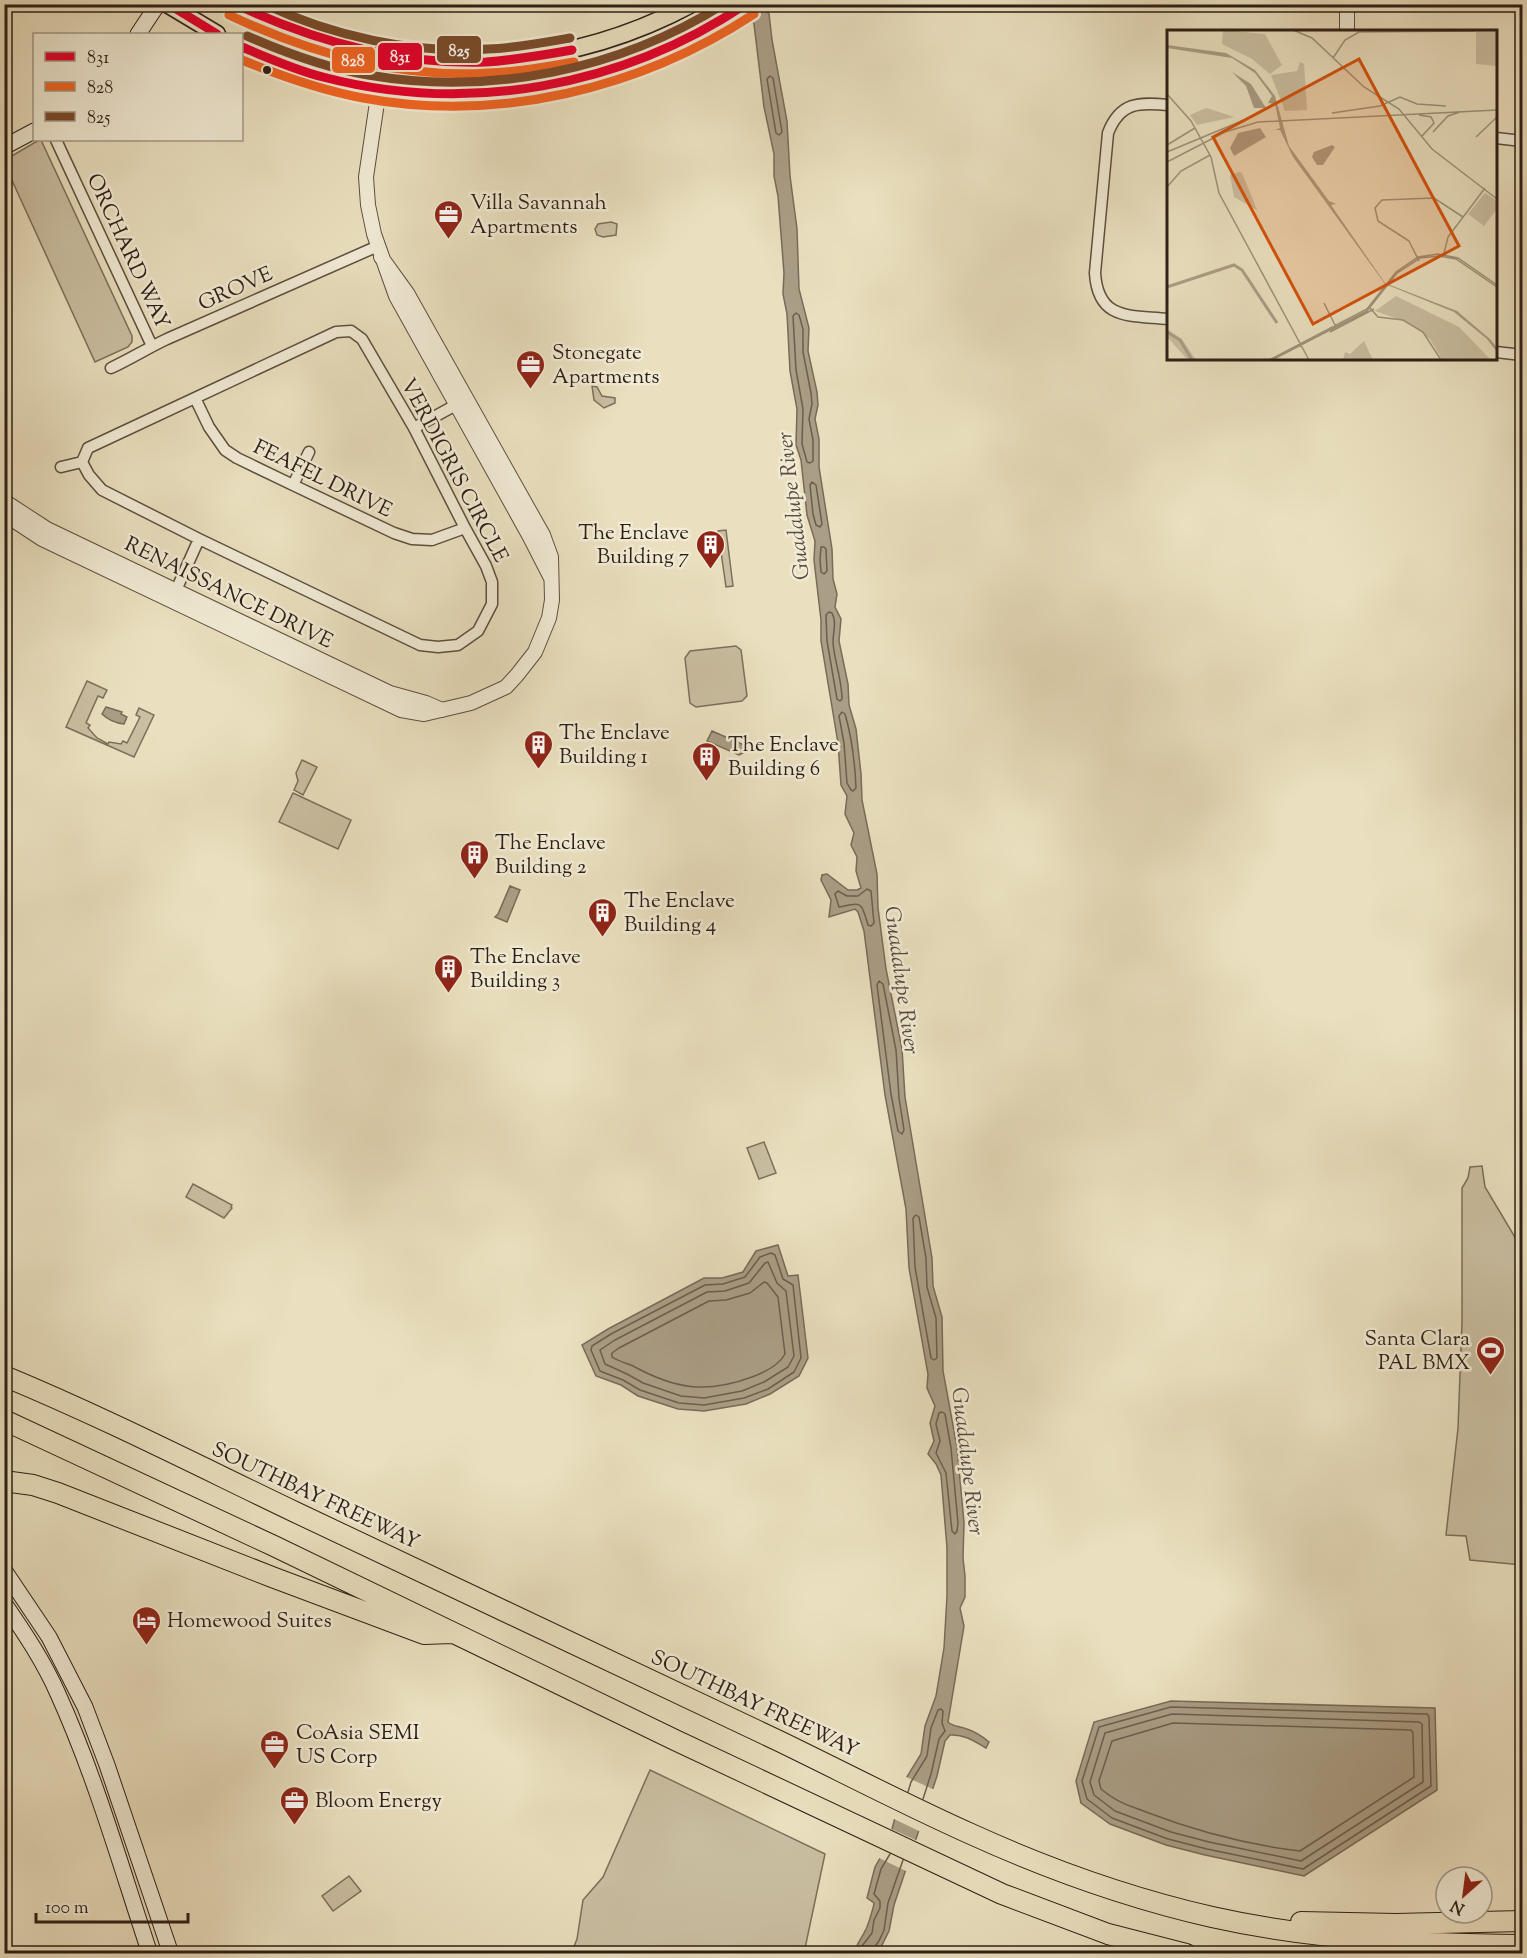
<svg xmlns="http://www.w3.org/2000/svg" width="1527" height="1958" viewBox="0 0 1527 1958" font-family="'Sorts Mill Goudy',serif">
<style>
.green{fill:#cabfa2;stroke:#7c6f5c;stroke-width:1.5}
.water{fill:#aa9e86;stroke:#786b59;stroke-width:1.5}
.pier{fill:#eae0bf}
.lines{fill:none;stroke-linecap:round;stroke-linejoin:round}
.shore{stroke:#6c5e4e;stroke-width:1.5}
.minor-casing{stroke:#5c4f40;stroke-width:13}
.tertiary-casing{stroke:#5c4f40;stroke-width:16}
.secondary-casing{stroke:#2d1f16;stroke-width:17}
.primary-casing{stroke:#2d1f16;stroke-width:19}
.motorway-casing{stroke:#2d1f16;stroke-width:22}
.minor{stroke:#f1ebd5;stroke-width:10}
.tertiary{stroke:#f1ebd5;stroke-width:14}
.secondary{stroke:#f1ebd5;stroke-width:15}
.primary{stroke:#eae0bf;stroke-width:16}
.motorway{stroke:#eae0bf;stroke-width:20}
.bus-1-casing{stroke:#f1ebd5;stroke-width:14}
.bus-2-casing{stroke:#f1ebd5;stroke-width:14}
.bus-3-casing{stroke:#f1ebd5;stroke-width:14}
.bus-1{stroke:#e4002b;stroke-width:9}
.bus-2{stroke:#f26522;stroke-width:9}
.bus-3{stroke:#7a4b2a;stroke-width:9}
.bus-dot{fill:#2d1f16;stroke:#f1ebd5;stroke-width:2}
.labels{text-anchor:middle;stroke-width:5;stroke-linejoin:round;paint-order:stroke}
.poi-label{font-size:21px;fill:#2d1f16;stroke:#f1ebd5;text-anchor:start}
.street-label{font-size:21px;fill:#2d1f16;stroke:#f1ebd5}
.water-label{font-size:22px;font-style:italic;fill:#594b3d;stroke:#f1ebd5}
.inset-river{fill:none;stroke:#aa9e86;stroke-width:3}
.inset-road{fill:none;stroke:#9e937b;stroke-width:1.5}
.view{fill:#d5530d;fill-opacity:0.15;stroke:#d5530d;stroke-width:3}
.inset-edge{fill:none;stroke:#2d1f16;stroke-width:3}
.line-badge{stroke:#f1ebd5;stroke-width:2}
.badge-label{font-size:16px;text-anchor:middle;font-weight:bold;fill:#fff}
</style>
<rect width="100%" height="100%" fill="#eae0bf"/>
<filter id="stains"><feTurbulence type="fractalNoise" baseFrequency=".00333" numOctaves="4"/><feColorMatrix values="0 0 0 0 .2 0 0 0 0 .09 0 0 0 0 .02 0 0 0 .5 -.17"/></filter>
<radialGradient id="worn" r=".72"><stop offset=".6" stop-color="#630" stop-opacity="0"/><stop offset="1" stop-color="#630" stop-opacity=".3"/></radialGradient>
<path class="green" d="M 39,140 L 41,140 L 132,336 L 132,342 L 128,347 L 95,362 L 5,165 L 5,160 Z
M 611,222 L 617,224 L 616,235 L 603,237 L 597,235 L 595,229 L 598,224 Z
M 592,386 L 597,387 L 602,396 L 615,398 L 615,403 L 604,408 L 594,400 Z
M 726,530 L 733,586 L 726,587 L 718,531 Z
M 736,646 L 741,650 L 747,696 L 742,701 L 696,707 L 690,703 L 685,658 L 690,651 Z
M 87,681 L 107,690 L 103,698 L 98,696 L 86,723 L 90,725 L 88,728 L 97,738 L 108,744 L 109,742 L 121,744 L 123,741 L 127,743 L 140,717 L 136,715 L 139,708 L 154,715 L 134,757 L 66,727 Z
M 302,760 L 317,767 L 303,795 L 294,790 L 298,781 L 296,773 Z
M 293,793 L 351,820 L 338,849 L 279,822 Z
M 764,1142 L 776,1173 L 759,1179 L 747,1148 Z
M 1482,1166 L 1485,1187 L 1522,1249 L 1522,1565 L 1470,1560 L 1466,1536 L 1446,1535 L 1458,1428 L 1462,1322 L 1462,1188 L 1468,1178 L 1470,1167 Z
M 193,1184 L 232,1205 L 231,1207 L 232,1208 L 224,1218 L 186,1197 Z
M 650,1770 L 825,1854 L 804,1953 L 571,1954 L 577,1939 L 583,1900 L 603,1877 Z
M 349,1876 L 361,1891 L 333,1911 L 322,1896 Z"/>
<path class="water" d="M 744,5 L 763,5 L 769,14 L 772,40 L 787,121 L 790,176 L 797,229 L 799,289 L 809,328 L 808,351 L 817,392 L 818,405 L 815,419 L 819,439 L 819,467 L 832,549 L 833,579 L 837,594 L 835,607 L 841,619 L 839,641 L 848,684 L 849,705 L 856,729 L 861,774 L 862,800 L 877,874 L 878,908 L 886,969 L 902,1049 L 905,1097 L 932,1258 L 933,1286 L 942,1317 L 943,1371 L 957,1447 L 964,1523 L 963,1558 L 965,1576 L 965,1597 L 960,1608 L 964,1626 L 948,1722 C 953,1727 960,1726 967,1729 C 976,1732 982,1736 989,1742 L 986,1748 C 974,1741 964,1734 950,1735 L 945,1741 L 937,1776 L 894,1905 L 889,1931 L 878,1953 L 855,1953 C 856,1943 861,1940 865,1931 C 867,1929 874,1906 874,1903 L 867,1898 L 875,1867 L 888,1844 L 905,1780 L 921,1754 L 925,1726 L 936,1696 L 944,1648 L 947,1596 L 947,1548 L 941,1475 L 936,1464 L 928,1454 L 934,1441 L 930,1423 L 935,1406 L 927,1388 L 928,1374 L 909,1268 L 906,1209 L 885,1095 L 864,931 L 858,912 L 855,909 L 829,917 L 831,900 L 821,880 L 822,875 L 827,874 L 848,890 L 857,890 L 861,888 L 856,871 L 857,857 L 851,845 L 854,833 L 845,814 L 847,796 L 841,785 L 838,743 L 821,641 L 821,620 L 814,560 L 815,541 L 807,515 L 801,460 L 796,445 L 797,409 L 790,371 L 787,314 L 783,294 L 784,273 L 778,196 L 774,176 L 774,154 L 764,107 L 754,24 Z
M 106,707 L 122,712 L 121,714 L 127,717 L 124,724 C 115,723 108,720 102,714 Z
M 712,731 L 744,745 L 745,752 L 739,755 L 707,741 Z
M 510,886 L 520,890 L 507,922 L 495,917 L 498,914 Z
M 778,1245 L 788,1276 L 798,1275 L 808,1358 L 799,1376 L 770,1394 L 746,1404 L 704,1411 L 678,1409 L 638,1396 L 621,1385 L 596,1376 L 582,1345 L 608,1329 L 704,1278 L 722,1278 L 743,1272 L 756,1251 Z
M 1171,1701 L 1435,1708 L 1437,1790 L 1304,1876 L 1205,1855 L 1166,1845 L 1110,1824 L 1081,1803 L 1076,1781 L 1094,1722 Z"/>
<path class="pier" d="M 904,1776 L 935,1790 L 921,1832 L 892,1818 Z
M 889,1828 L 918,1841 L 908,1872 L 877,1857 L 885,1843 Z"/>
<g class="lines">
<path class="shore" d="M 770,76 L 773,78 L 782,132 L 779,135 L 776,133 L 767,79 Z
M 796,313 L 799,315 L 803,329 L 803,352 L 811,393 L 812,404 L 809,419 L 813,440 L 813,461 L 810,463 L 807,462 L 802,444 L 803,409 L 796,370 L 793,316 Z
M 812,482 L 816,485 L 822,524 L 820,527 L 816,525 L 813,514 L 810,485 Z
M 821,547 L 824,547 L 826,549 L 827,571 L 824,574 L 821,572 L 820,560 Z
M 829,612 L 832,613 C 837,623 833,631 833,642 C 834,661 842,679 842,699 L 840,701 L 837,699 L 827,641 L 826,615 Z
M 842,712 L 845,714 C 852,738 855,764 856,788 L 853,791 L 851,790 L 847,783 L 844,743 L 839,716 Z
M 867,889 L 871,891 L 874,923 L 871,926 L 868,925 C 861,900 862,903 839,907 L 835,894 L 838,891 L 847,896 L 858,896 Z
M 879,981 L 883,984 L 896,1050 L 899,1098 L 904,1130 L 902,1134 L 898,1131 L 891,1094 L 877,985 Z
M 916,1215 L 919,1217 L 926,1258 L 927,1287 L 936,1318 L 937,1358 L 934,1360 L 931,1358 L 915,1267 L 913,1218 Z
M 771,1253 L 775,1255 L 783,1279 L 793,1285 L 801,1358 L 794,1372 L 768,1389 L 744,1398 L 704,1405 L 679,1403 L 640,1390 L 623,1380 L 600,1371 L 591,1350 L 592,1346 L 611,1334 L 705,1285 L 723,1284 L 745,1277 L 760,1257 Z
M 768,1262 L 777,1283 L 786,1291 L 794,1356 L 788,1367 L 764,1382 L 742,1391 L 704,1398 L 681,1396 L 643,1383 L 627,1374 L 605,1364 L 600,1350 L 615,1340 L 707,1292 L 725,1291 L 749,1283 L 765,1263 Z
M 764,1282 L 767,1283 L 778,1297 L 785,1354 C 779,1365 763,1373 752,1377 C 706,1394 675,1389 633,1366 C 626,1363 618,1361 612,1357 L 612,1353 L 619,1348 L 709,1301 L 726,1300 L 750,1293 Z
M 942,1412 L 945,1414 L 951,1448 L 958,1523 L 957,1531 L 955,1534 L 952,1531 L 946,1473 L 936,1453 L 940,1441 L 936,1424 L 939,1413 Z
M 1171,1707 L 1427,1714 L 1429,1717 L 1431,1786 L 1303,1869 L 1207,1849 L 1168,1839 L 1112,1818 L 1087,1799 L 1082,1781 L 1099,1727 Z
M 1172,1714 L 1419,1722 L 1422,1724 L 1423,1782 L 1301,1861 L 1209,1842 L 1171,1832 L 1115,1811 L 1094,1795 L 1090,1782 L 1105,1733 Z
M 1173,1723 L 1411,1730 L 1413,1733 L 1414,1777 L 1300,1851 C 1249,1845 1193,1830 1146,1812 C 1128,1805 1116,1802 1101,1789 L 1099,1781 L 1112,1741 Z
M 908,1792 L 911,1782 L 927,1756 L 931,1728 L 938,1710 L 941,1709 L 943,1711 L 942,1723 L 945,1731 L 939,1739 L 931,1774 L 923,1799
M 861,1954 L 862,1946 L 872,1933 L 874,1920 L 880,1908 L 880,1901 L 874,1894 L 881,1869 L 890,1854
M 873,1954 L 873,1949 L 879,1941 L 884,1930 L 888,1903 L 903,1860"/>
<defs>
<path id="minor" d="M 1168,105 C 1139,102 1120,102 1108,133 L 1095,273 C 1098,321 1130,315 1168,319
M 1496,138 L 1522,141
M 56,140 L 152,346
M 351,331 L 362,339 L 414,428 L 465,528 L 486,566 L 492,582 L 492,604 L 478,631 L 458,645 L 438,647 L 420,645 L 199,539 L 102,490 L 89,475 L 82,462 L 88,448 L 336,332 Z
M 1496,352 L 1522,355
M 111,368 C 130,359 148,348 167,339 L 378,246
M 195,398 L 209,427 L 225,450 L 237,458 L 293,485 L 394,533 L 412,539 L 432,540 L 465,528
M 414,428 L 463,401
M 61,467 L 82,462
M 293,485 L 309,452
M 173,597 L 199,539"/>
<path id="tertiary" d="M 1347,32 L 1347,4
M 384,55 L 366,177 L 368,205 L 374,234 L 396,296 L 530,537 L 551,578
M 4,501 L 47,529 L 390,693 L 426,703 L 442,710
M 4,514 L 42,539 L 401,710 L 424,714 L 471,703 L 506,687 L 517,675 L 535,652 L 549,618 L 552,600 L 551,557 L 543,535 L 407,293 L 381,257"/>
<path id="secondary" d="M 138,34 L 158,4
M 4,147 L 34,131
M 4,1570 L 49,1637 L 85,1707 L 107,1765 L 171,1954
M 4,1603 C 24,1632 44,1662 58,1694 C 96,1778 121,1867 150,1954"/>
<path id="primary" d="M 167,4 L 217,34
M 234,4 C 380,80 547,81 692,4
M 242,47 C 268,58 295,69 323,77 C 435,108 561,96 667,49 C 695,36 722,21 747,4"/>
<path id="motorway" d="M 4,1376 C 103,1417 199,1466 295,1512 C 456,1588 617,1664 779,1741 C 843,1772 906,1805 971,1834 C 1048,1869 1129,1898 1212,1917 C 1314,1940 1418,1944 1522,1945
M 4,1420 L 274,1546 L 675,1740 L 1002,1894 L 1108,1934 L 1186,1954
M 4,1481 L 33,1485 L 58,1493 L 272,1577 L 424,1634 L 452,1633
M 1301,1922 L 1396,1924 L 1522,1921"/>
</defs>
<use href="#minor" class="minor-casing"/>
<use href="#tertiary" class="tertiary-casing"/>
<use href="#secondary" class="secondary-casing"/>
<use href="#primary" class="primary-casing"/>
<use href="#motorway" class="motorway-casing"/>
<use href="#minor" class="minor"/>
<use href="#tertiary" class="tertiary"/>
<use href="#secondary" class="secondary"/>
<use href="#primary" class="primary"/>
<use href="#motorway" class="motorway"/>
<defs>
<path id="bus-1" d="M 168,4 L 217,34
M 235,4 C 314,41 398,65 486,62 C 515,60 544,55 572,50
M 242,47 C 268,58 295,70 323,77 C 468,115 622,87 746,4"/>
<path id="bus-2" d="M 229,15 C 310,53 398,79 488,73 C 518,72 546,67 574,62
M 242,60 C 281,76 321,90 363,98 C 498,123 640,89 754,14"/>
<path id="bus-3" d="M 264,4 C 332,36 412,54 488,49 C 515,48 542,43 570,38
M 247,36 C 286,53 326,68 368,75 C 491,96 619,70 724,4"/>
</defs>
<use href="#bus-1" class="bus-1-casing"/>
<use href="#bus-2" class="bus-2-casing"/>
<use href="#bus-3" class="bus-3-casing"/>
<use href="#bus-1" class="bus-1"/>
<use href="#bus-2" class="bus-2"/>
<use href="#bus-3" class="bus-3"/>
</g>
<defs>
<symbol id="office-pin" viewBox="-11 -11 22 30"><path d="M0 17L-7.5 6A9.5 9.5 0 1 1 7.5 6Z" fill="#8f2418" stroke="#f1ebd5"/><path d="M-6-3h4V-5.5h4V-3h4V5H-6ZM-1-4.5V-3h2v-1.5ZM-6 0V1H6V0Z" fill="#fff"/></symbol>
<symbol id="building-pin" viewBox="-11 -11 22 30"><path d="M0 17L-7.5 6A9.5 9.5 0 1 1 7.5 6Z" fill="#8f2418" stroke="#f1ebd5"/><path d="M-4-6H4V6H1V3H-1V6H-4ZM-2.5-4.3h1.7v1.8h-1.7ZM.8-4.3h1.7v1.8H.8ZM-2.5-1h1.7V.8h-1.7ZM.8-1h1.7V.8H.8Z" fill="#fff"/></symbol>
<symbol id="stadium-pin" viewBox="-11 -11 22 30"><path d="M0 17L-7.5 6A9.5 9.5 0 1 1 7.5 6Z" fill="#8f2418" stroke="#f1ebd5"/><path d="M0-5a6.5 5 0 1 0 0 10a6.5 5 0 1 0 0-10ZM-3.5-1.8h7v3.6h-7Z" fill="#fff"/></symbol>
<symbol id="hotel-pin" viewBox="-11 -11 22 30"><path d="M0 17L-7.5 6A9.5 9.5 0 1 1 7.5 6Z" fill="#8f2418" stroke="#f1ebd5"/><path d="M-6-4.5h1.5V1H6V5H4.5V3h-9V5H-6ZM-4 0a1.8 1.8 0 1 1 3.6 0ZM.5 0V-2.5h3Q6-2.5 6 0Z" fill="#fff"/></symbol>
</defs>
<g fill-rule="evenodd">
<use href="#office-pin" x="432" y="198" width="33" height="45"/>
<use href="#office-pin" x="514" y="348" width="33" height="45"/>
<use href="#building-pin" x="694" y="528" width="33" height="45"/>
<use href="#building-pin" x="522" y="728" width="33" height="45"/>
<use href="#building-pin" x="690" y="740" width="33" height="45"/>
<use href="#building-pin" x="458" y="838" width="33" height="45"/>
<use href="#building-pin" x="586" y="896" width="33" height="45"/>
<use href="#building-pin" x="432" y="952" width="33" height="45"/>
<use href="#stadium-pin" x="1474" y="1334" width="33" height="45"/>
<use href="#hotel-pin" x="130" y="1604" width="33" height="45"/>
<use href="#office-pin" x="258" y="1728" width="33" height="45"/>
<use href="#office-pin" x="278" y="1784" width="33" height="45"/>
</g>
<circle class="bus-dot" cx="267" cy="70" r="5"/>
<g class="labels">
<g class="poi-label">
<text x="470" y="209">Villa Savannah<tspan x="470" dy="24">Apartments</tspan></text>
<text x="552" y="359">Stonegate<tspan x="552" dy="24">Apartments</tspan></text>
<text x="689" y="539" text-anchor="end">The Enclave<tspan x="689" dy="24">Building 7</tspan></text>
<text x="559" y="739">The Enclave<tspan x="559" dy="24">Building 1</tspan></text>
<text x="728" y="751">The Enclave<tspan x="728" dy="24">Building 6</tspan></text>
<text x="495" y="849">The Enclave<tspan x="495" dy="24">Building 2</tspan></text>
<text x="624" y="907">The Enclave<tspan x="624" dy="24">Building 4</tspan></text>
<text x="470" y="963">The Enclave<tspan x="470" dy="24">Building 3</tspan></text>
<text x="1470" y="1345" text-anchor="end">Santa Clara<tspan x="1470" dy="24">PAL BMX</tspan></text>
<text x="167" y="1627">Homewood Suites</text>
<text x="296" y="1739">CoAsia SEMI<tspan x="296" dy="24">US Corp</tspan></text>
<text x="315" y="1807">Bloom Energy</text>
</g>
<g class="street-label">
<text transform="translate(129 251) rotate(65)" y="7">ORCHARD WAY</text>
<text transform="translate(235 288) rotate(-24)" y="7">GROVE</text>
<text transform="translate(455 470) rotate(62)" y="7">VERDIGRIS CIRCLE</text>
<text transform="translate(323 478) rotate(26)" y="7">FEAFEL DRIVE</text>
<text transform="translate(229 592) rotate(26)" y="7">RENAISSANCE DRIVE</text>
<text transform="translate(316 1495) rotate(25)" y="7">SOUTHBAY FREEWAY</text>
<text transform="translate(755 1703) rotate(25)" y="7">SOUTHBAY FREEWAY</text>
</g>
<g class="water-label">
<text transform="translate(792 506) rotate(-97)" y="8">Guadalupe River</text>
<text transform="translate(903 980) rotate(82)" y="8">Guadalupe River</text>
<text transform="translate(969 1461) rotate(83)" y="8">Guadalupe River</text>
</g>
</g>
<g transform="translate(1167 30)">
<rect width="330" height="330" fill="#eae0bf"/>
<path d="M 56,0 L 98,4 L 115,35 L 103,44 L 85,29 L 55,14 ZM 330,0 L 330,36 L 309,34 L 309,1 ZM 133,32 L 137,34 L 140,80 L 118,81 L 104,45 L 130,41 ZM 39,78 L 43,79 L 67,87 L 30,95 L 23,85 ZM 72,142 L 75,143 L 90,180 L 67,167 L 63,145 ZM 318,163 L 330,171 L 330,179 L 317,196 L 301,184 ZM 229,266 L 292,297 L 324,330 L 275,330 L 263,309 L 242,293 L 208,281 ZM 0,299 L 15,309 L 29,330 L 21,330 L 0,307 ZM 197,311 L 206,330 L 176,330 L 178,322 L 183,324 Z" fill="#cabfa2"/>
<path d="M 0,15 L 59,23 L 88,40 L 108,66 L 122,116 L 162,171 L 169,174 L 164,175 L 218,253 L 290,281 L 324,310 L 330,318 L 330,322 L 320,309 L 287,282 L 218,254 L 126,127 L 113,100 L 108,100 L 113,98 L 108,74 L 101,73 L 105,66 L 88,43 L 65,28 L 0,18 ZM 65,42 L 84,54 L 99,78 L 87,78 L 79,56 ZM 93,98 L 99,107 L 67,126 L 63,118 L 71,103 ZM 165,115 L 168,117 L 156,135 L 150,135 L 145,127 L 147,122 Z" fill="#aa9e86"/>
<path class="inset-river" d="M 0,257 L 67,235 L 75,240 L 110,293M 0,302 L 13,310 L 25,330"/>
<path class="inset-road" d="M 126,0 L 145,8 L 197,57 L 232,79 L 265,119 L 330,169M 166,28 L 178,10 L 192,2 L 308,1M 0,64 L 24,91 L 44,127 L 52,163 L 142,330M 165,83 L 213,76 L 233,67 L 250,74 L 279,76M 252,85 L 264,87 L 267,93 L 255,106M 266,102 L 281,86 L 293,82M 309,107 L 330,87M 0,115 L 28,98M 0,122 L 77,90M 0,132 L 58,102 L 91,92 L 330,80M 0,157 L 14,141 L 43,125M 242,211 L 211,191 L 208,178 L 215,170 L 267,168 L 296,187M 242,211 L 252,231M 276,227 L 281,207 L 318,158M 157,273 L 169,297M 203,278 L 211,287 L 236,290 L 256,302 L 274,330M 163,302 L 207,279M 102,330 L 200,279 L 229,242 L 251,227 L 271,224 L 291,228 L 330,255M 105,330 L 200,281 L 230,243 L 253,228 L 272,226 L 289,229 L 330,257"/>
<path class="view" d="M 192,29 L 292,216 L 146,294 L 46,107 Z"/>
<rect width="330" height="330" class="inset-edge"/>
</g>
<g class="line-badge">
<rect x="436" y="35" width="46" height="29" rx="6" fill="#7a4b2a"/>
<rect x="377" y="42" width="46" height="29" rx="6" fill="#e4002b"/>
<rect x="331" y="46" width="45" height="28" rx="6" fill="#f26522"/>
</g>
<g class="badge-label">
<text x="459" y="56">825</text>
<text x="400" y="62">831</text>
<text x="353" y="66">828</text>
</g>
<rect width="1527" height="1958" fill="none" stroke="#eae0bf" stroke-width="24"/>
<rect x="6" y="6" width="1515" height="1946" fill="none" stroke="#2d1f16" stroke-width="3"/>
<rect x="12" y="12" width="1503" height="1934" fill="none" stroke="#2d1f16" stroke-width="1.5"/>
<rect x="33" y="33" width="210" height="108" fill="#f1ebd5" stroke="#a39989" stroke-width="1.5"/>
<rect x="45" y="52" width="30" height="9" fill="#e4002b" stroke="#a39989" stroke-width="1.5"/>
<text x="87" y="63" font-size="18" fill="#2d1f16">831</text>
<rect x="45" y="82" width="30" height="9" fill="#f26522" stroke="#a39989" stroke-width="1.5"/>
<text x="87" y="93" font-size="18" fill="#2d1f16">828</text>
<rect x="45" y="112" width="30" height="9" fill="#7a4b2a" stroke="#a39989" stroke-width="1.5"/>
<text x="87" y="123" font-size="18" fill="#2d1f16">825</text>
<g transform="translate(1464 1895) rotate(208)"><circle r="28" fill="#f1ebd5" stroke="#a39989" stroke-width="1.5"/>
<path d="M0-4.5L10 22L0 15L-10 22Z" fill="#8f2418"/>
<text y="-9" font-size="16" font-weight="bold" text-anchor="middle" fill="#2d1f16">N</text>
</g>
<path d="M36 1913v9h152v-9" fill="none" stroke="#2d1f16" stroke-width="3"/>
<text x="45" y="1913" font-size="18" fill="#2d1f16" stroke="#f1ebd5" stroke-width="4.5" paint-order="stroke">100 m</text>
<rect width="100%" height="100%" filter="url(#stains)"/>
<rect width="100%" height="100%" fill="url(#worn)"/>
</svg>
